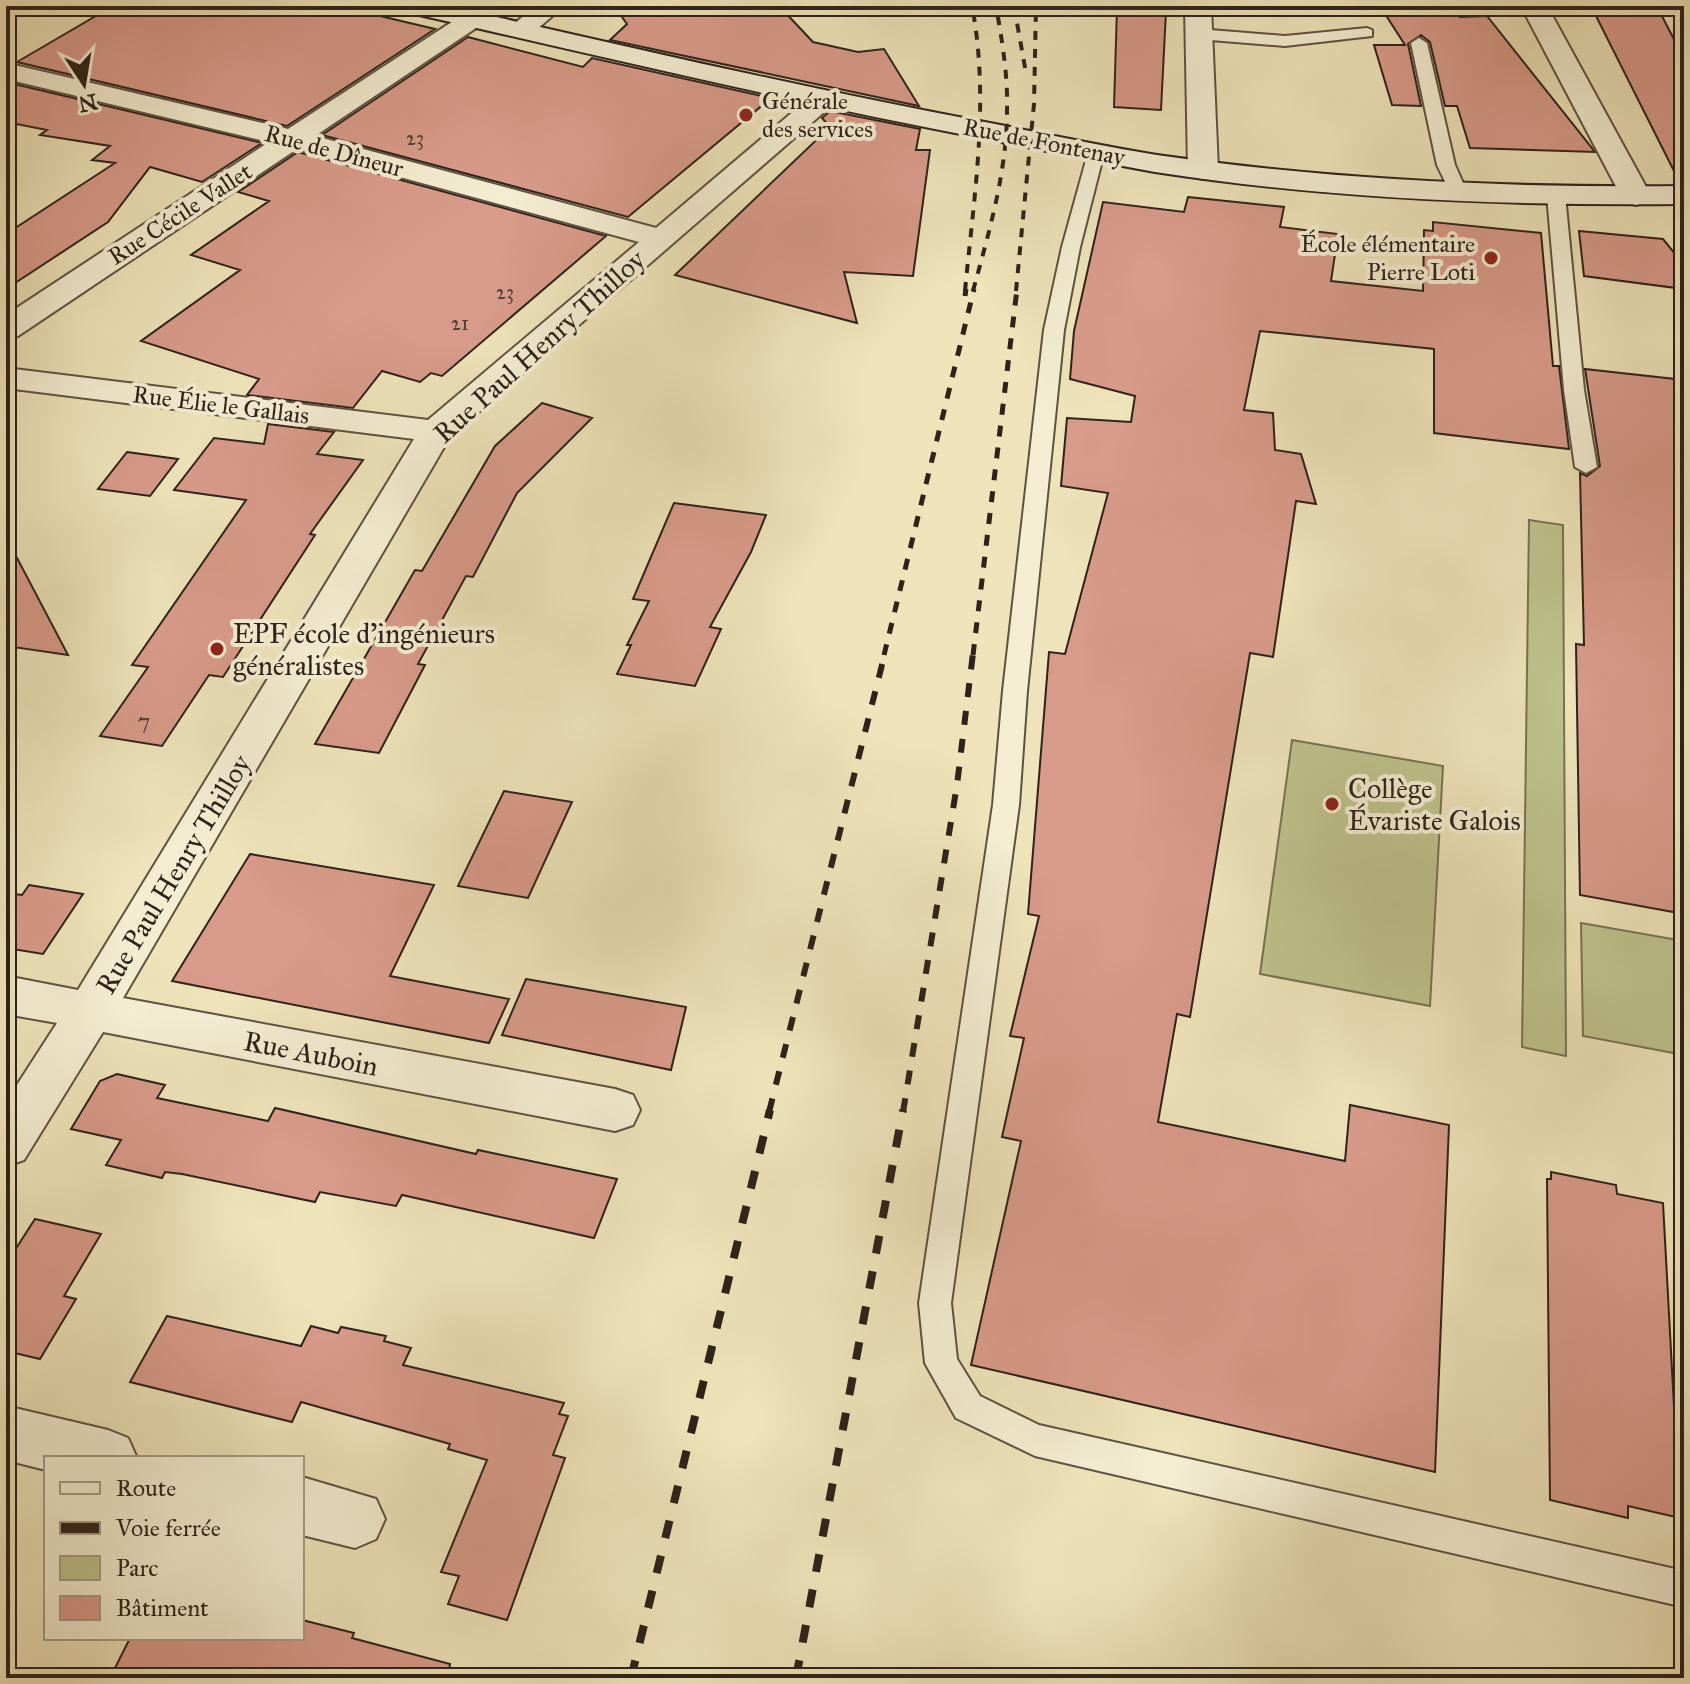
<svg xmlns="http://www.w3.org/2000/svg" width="1690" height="1684" viewBox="0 0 1690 1684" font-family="'IM FELL Great Primer',serif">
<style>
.green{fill:#bec28c;stroke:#767253;stroke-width:2}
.building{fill:#d89a8a;stroke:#2e221a;stroke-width:2}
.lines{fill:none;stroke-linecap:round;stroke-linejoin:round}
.lane-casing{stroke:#5e5242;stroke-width:4}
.street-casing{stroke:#5e5242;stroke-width:4}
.secondary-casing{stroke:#2e221a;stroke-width:4}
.path{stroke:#2e221a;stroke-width:3;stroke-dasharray:1 3;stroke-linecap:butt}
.lane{fill:#f4edd2;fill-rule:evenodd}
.street{fill:#f4edd2;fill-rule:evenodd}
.secondary{fill:#f4edd2;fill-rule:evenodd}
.rail-far3{stroke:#2e221a;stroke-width:4;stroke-dasharray:9 9;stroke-linecap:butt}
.rail-far2{stroke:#2e221a;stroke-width:5;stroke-dasharray:11 11;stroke-linecap:butt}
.rail-far1{stroke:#2e221a;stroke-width:6;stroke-dasharray:14 14;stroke-linecap:butt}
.rail{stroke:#2e221a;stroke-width:8;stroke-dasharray:18 18;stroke-linecap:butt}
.poi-dot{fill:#8f2418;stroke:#f4edd2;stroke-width:3}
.labels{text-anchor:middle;stroke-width:8;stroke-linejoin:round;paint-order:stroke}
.far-number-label{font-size:20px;fill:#584036}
.far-poi-label{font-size:24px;fill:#2e221a;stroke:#f4edd2;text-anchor:start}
.far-street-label{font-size:24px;fill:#2e221a;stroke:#f4edd2}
.number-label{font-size:24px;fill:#584036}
.street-label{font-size:28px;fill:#2e221a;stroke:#f4edd2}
.poi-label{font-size:28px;fill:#2e221a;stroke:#f4edd2;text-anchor:start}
</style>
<rect width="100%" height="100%" fill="#eee3ba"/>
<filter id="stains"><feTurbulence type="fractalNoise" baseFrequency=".0025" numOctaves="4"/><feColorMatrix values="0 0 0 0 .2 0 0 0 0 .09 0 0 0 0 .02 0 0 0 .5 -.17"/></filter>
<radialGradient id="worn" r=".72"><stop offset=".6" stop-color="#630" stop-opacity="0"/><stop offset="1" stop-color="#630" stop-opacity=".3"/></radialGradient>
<path class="green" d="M 1529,520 L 1563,525 L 1566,1056 L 1522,1047 Z
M 1292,740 L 1443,766 L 1430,1006 L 1260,974 Z
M 1581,923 L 1684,941 L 1684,1055 L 1583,1036 Z"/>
<path class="building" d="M 113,6 L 338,6 L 435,29 L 287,126 L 17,62 Z
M 614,6 L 714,6 L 759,14 L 780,7 L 813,42 L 858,52 L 884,49 L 919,106 L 610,40 L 627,24 Z
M 1380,6 L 1452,6 L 1460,17 L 1487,16 L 1595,152 L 1470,148 L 1457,106 L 1445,106 L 1430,42 L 1421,35 L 1408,44 L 1421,106 L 1392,105 L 1374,45 L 1405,45 Z
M 1117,8 L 1166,11 L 1161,110 L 1114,107 Z
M 1595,14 L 1662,16 L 1684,59 L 1684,183 L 1680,183 Z
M 468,37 L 583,67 L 592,58 L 771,98 L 628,217 L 322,135 Z
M 6,82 L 262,143 L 202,182 L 150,167 L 108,222 L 6,289 L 6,234 L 115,163 L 92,160 L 110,146 L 40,135 L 47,130 L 6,122 Z
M 830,111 L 920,129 L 916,150 L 930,150 L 913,276 L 844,272 L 857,323 L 675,275 L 830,127 L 822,118 Z
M 298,152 L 606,236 L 442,376 L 431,373 L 420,382 L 382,371 L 353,408 L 247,395 L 259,379 L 141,341 L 240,270 L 191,255 L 269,201 L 238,192 Z
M 1188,197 L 1284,207 L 1280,227 L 1338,234 L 1331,281 L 1423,291 L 1424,230 L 1433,231 L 1433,222 L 1541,233 L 1553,366 L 1559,366 L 1569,449 L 1434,433 L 1434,349 L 1260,331 L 1244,410 L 1273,413 L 1275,450 L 1301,454 L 1316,504 L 1296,501 L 1273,657 L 1250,653 L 1190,1017 L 1177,1014 L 1158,1122 L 1345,1161 L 1350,1105 L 1449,1125 L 1435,1472 L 971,1365 L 1021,1141 L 1002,1137 L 1024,1038 L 1010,1036 L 1039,916 L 1028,914 L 1049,652 L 1065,654 L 1108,493 L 1061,486 L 1067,418 L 1131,422 L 1135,396 L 1070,379 L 1074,331 L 1103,202 L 1184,212 Z
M 1579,231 L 1663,239 L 1684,265 L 1684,289 L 1584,276 Z
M 1585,369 L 1684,380 L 1684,914 L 1580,895 L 1576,644 L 1584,645 L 1580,473 L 1587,476 L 1600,466 Z
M 542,403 L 592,418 L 517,493 L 473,577 L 466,576 L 418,664 L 425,665 L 379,753 L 315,744 L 415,570 L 422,571 L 495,446 Z
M 268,424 L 334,432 L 317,454 L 363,460 L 310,534 L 315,535 L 223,677 L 209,675 L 162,746 L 100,736 L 148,667 L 132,665 L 246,500 L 174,490 L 214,438 L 264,444 Z
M 127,452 L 178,459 L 150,496 L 98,489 Z
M 674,503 L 766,515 L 751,552 L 710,627 L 721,629 L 695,686 L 617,674 L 631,645 L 627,645 L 649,601 L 633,599 Z
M 6,537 L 68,655 L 6,646 Z
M 504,791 L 572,802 L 528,898 L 458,886 Z
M 250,854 L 434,885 L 390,976 L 509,999 L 489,1043 L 172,981 Z
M 29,885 L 83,894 L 43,954 L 6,948 L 6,893 L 22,895 Z
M 526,979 L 686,1007 L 671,1070 L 502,1035 Z
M 117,1074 L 165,1085 L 157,1098 L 268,1121 L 275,1108 L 476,1154 L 478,1150 L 617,1179 L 594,1238 L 402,1195 L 396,1206 L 320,1192 L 315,1202 L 182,1174 L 165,1172 L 162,1178 L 106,1165 L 121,1140 L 71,1129 L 100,1081 Z
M 1551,1172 L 1616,1185 L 1617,1194 L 1663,1203 L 1680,1518 L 1628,1506 L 1628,1518 L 1550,1500 L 1547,1179 L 1551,1179 Z
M 35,1219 L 101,1234 L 64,1296 L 76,1299 L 40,1359 L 6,1351 L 6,1264 Z
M 167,1316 L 301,1346 L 311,1326 L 338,1333 L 341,1327 L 386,1336 L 384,1341 L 411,1348 L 403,1365 L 564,1403 L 559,1414 L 568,1416 L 553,1455 L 565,1458 L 507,1620 L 448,1604 L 459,1576 L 441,1572 L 487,1460 L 448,1449 L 450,1444 L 301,1402 L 292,1422 L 130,1382 Z
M 302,1620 L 354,1633 L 352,1638 L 450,1664 L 448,1678 L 110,1678 L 130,1638 L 302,1638 Z"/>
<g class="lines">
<defs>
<path id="lane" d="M 1367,28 L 1372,30 L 1372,36 L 1285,46 L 1198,39 L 1190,34 L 1198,29 L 1285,36 Z
M 1419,38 L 1427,43 L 1455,165 L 1467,192 L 1464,196 L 1452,196 L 1437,165 L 1411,43 Z
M 1096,148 L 1104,153 L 1080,247 L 1064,330 L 1027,691 L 1019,805 L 951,1303 L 957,1359 L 980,1396 L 1039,1425 L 1684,1571 L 1684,1607 L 1035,1456 L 956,1418 L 925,1363 L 919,1303 L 993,805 L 1003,691 L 1044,330 L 1062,247 L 1088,153 Z
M 1556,190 L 1565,195 L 1584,390 L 1597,467 L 1586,473 L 1575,467 L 1564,390 L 1547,195 Z"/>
<path id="street" d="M 535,6 L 564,6 L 529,36 L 511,36 L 507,30 Z
M 1185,6 L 1211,6 L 1218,170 L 1213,176 L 1203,179 L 1193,176 L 1188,170 Z
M 1521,6 L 1547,6 L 1651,196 L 1646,202 L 1636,205 L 1626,202 L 1621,196 Z
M 473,11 L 482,14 L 486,19 L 482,24 L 315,136 L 656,228 L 814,94 L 824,92 L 834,94 L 838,100 L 450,437 L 123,998 L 615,1089 L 633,1095 L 640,1110 L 633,1125 L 615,1131 L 103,1032 L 24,1160 L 6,1166 L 6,1102 L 57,1023 L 6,1014 L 6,976 L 78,990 L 414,439 L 6,388 L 6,368 L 428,420 L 639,242 L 297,149 L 18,336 L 6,339 L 6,315 L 269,142 L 6,79 L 6,63 L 288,129 L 464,14 Z
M 6,1406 L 108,1430 L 128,1438 L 137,1458 L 46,1458 L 46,1470 L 6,1460 Z
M 302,1477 L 376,1499 L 385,1519 L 376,1539 L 355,1548 L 302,1535 Z"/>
<path id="secondary" d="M 402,6 L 448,6 C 629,47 808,89 990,123 C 1045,134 1101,146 1157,155 C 1332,180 1507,188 1684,186 L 1684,204 C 1507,206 1330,199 1155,172 C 1102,163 1049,151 996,141 C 801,104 608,58 415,14 L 406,11 Z"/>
</defs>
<use href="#lane" class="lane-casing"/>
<use href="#street" class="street-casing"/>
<use href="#secondary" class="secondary-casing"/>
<path class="path" d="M 357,6 L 377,11
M 6,26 L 27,6"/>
<use href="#lane" class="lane"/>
<use href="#street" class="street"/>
<use href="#secondary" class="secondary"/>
<path class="rail-far3" d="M 1014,6 L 1026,73
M 965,291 C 974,195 990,101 972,6
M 973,291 C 989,232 1007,172 1007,110 C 1008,75 1002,40 996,6
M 1016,291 L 1034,104 L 1036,6"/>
<path class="rail-far2" d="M 965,296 L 966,289
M 884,655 L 974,289
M 973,655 L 1017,289"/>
<path class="rail-far1" d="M 769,1112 L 885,653
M 903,1112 L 957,785 L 973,653"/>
<path class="rail" d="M 631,1678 L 770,1110
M 796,1678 L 903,1110"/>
</g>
<g class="poi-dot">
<circle cx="746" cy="115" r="8"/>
<circle cx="1491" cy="258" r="8"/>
<circle cx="217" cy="649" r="8"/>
<circle cx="1332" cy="804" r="8"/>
</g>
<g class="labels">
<g class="far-number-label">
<text x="415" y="145">23</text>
<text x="505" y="299">23</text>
<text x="460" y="330">21</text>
</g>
<g class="far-poi-label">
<text x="762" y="109">Générale<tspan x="762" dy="28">des services</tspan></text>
<text x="1475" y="252" text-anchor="end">École élémentaire<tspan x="1475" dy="28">Pierre Loti</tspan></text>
</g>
<g class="far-street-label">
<text transform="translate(1044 142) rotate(11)" y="8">Rue de Fontenay</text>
<text transform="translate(334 151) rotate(15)" y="8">Rue de Dîneur</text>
<text transform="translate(180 214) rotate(-33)" y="8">Rue Cécile Vallet</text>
<text transform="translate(221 405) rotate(7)" y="8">Rue Élie le Gallais</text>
</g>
<g class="number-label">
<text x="144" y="729">7</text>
</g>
<g class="street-label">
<text transform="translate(539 346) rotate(-42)" y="10">Rue Paul Henry Thilloy</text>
<text transform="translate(173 874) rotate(-59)" y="10">Rue Paul Henry Thilloy</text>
<text transform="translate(311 1053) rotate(11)" y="10">Rue Auboin</text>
</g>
<g class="poi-label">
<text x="233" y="643">EPF école d'ingénieurs<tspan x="233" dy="32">généralistes</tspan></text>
<text x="1348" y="798">Collège<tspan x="1348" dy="32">Évariste Galois</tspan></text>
</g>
</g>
<rect width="1690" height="1684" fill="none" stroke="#eee3ba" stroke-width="32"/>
<rect x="8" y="8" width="1674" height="1668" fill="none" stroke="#2e221a" stroke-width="4"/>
<rect x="16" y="16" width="1658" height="1652" fill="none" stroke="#2e221a" stroke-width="2"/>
<rect x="44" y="1456" width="260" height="184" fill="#f4edd2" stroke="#a59c88" stroke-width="2"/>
<rect x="60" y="1482" width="40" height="12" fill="#f4edd2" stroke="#a59c88" stroke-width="2"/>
<text x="116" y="1496" font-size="24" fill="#2e221a">Route</text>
<rect x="60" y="1522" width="40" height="12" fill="#2e221a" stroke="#a59c88" stroke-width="2"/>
<text x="116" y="1536" font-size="24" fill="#2e221a">Voie ferrée</text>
<rect x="60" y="1556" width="40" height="24" fill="#bec28c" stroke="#a59c88" stroke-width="2"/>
<text x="116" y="1576" font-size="24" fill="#2e221a">Parc</text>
<rect x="60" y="1596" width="40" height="24" fill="#d89a8a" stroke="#a59c88" stroke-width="2"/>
<text x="116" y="1616" font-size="24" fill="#2e221a">Bâtiment</text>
<g transform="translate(84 84) rotate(168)" stroke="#f4edd2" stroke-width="6" paint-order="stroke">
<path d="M0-6L14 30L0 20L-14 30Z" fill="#2e221a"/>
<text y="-12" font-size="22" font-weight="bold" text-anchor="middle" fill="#2e221a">N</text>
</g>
<rect width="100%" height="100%" filter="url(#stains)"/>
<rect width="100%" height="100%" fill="url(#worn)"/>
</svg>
